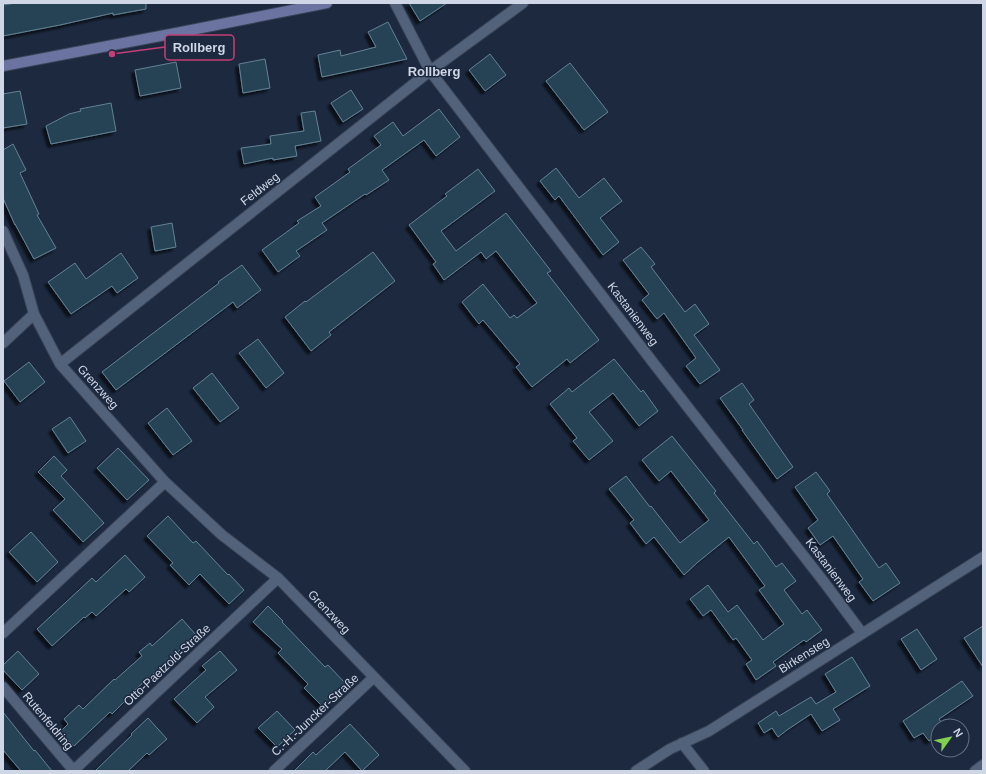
<svg xmlns="http://www.w3.org/2000/svg" width="986" height="774" viewBox="0 0 986 774" font-family="Arial,sans-serif">
<style>
.building{fill:#274354;stroke:#648295;filter:url(#shadow)}
.lines{fill:none;stroke-linecap:round;stroke-linejoin:round}
.street-casing{stroke:#3a4457;stroke-width:12}
.secondary-casing{stroke:#3a4457;stroke-width:12}
.street{stroke:#53627b;stroke-width:10}
.secondary{stroke:#6b73a0;stroke-width:10}
.labels{text-anchor:middle;stroke-width:3;stroke-linejoin:round;paint-order:stroke}
.street-label{font-size:12px;fill:#cfd7e6;stroke:#1c293f}
.neighbourhood-label{font-size:13px;font-weight:bold;fill:#cfd7e6;stroke:#1c293f}
.leader{fill:none;stroke:#c53e77;stroke-width:1.5}
.callout-dot{fill:#c53e77;stroke:#1c293f;stroke-width:1.5}
.callout{fill:#1c293f;stroke:#c53e77;stroke-width:1.5}
.callout-label{font-size:13px;text-anchor:middle;font-weight:bold;fill:#cfd7e6}
</style>
<defs>
<filter id="shadow"><feDropShadow dx="-3.5" dy="3.5" stdDeviation="1" flood-color="#0009"/></filter>
</defs>
<rect width="100%" height="100%" fill="#1c293f"/>
<path class="building" d="M 16,3 L 146,3 L 146,9 L 113,15 L 113,13 L 60,25 L 3,36 L 3,5 Z
M 409,3 L 447,3 L 420,21 Z
M 388,22 L 407,59 L 322,77 L 318,55 L 340,50 L 341,56 L 376,47 L 368,32 Z
M 490,54 L 506,75 L 485,91 L 469,70 Z
M 265,59 L 270,88 L 243,93 L 239,64 Z
M 176,62 L 181,88 L 140,96 L 135,70 Z
M 570,63 L 608,112 L 584,130 L 546,81 Z
M 351,90 L 363,109 L 343,122 L 331,103 Z
M 20,91 L 27,124 L 3,128 L 3,94 Z
M 111,103 L 116,131 L 51,144 L 46,126 L 69,114 L 81,111 L 80,109 Z
M 439,109 L 460,137 L 436,156 L 424,140 L 382,170 L 389,180 L 366,195 L 365,194 L 322,223 L 327,230 L 296,251 L 300,256 L 278,272 L 262,250 L 299,223 L 297,221 L 321,206 L 315,197 L 350,172 L 348,169 L 381,145 L 374,136 L 393,122 L 403,136 Z
M 315,111 L 321,141 L 295,146 L 297,156 L 273,160 L 273,158 L 244,164 L 241,148 L 271,144 L 270,136 L 304,131 L 301,113 Z
M 13,144 L 26,170 L 20,173 L 39,214 L 37,215 L 56,248 L 34,259 L 15,224 L 15,225 L 3,198 L 3,150 Z
M 556,168 L 579,198 L 604,178 L 622,201 L 600,218 L 619,242 L 603,255 L 559,196 L 555,200 L 540,181 Z
M 478,169 L 495,191 L 441,231 L 456,251 L 506,213 L 551,271 L 547,273 L 599,340 L 570,363 L 567,359 L 532,387 L 516,367 L 520,364 L 483,320 L 479,324 L 462,302 L 483,284 L 510,318 L 514,315 L 517,318 L 537,303 L 496,251 L 486,259 L 481,252 L 444,280 L 433,264 L 436,262 L 409,225 L 447,196 L 445,194 Z
M 172,223 L 176,247 L 155,251 L 151,227 Z
M 641,247 L 655,264 L 651,267 L 685,312 L 695,304 L 709,324 L 694,335 L 720,370 L 700,384 L 686,366 L 696,358 L 664,313 L 657,319 L 642,300 L 649,294 L 623,260 Z
M 373,252 L 395,281 L 329,332 L 331,335 L 311,351 L 285,317 L 305,301 L 306,302 Z
M 121,253 L 138,278 L 117,293 L 112,286 L 71,314 L 48,282 L 75,263 L 86,279 Z
M 242,265 L 261,290 L 237,308 L 233,302 L 116,390 L 102,372 L 219,283 L 218,282 Z
M 258,339 L 284,373 L 266,388 L 239,353 Z
M 614,359 L 641,392 L 643,390 L 658,411 L 639,426 L 613,393 L 589,412 L 613,441 L 589,460 L 573,441 L 577,438 L 550,404 L 569,388 L 572,392 Z
M 29,362 L 45,382 L 20,402 L 4,381 Z
M 212,373 L 239,408 L 220,422 L 193,388 Z
M 742,383 L 754,400 L 749,404 L 793,467 L 777,479 L 742,430 L 743,430 L 720,398 Z
M 167,408 L 192,441 L 173,455 L 148,423 Z
M 70,417 L 86,441 L 68,453 L 52,429 Z
M 672,436 L 716,491 L 714,493 L 754,544 L 757,541 L 776,567 L 782,563 L 796,581 L 784,590 L 802,614 L 807,610 L 822,630 L 806,642 L 804,640 L 773,662 L 776,666 L 756,680 L 746,664 L 752,660 L 736,638 L 733,640 L 711,610 L 703,616 L 690,599 L 708,585 L 728,612 L 737,605 L 763,640 L 784,624 L 759,590 L 765,586 L 729,537 L 698,562 L 684,575 L 654,537 L 646,544 L 630,523 L 634,520 L 609,489 L 626,476 L 650,507 L 651,506 L 680,543 L 709,520 L 671,471 L 659,481 L 642,460 Z
M 118,448 L 149,480 L 127,500 L 97,468 Z
M 54,456 L 67,470 L 61,476 L 104,523 L 83,542 L 53,510 L 65,499 L 38,472 Z
M 816,472 L 830,491 L 827,494 L 879,568 L 886,563 L 900,583 L 873,601 L 859,582 L 863,579 L 833,536 L 820,545 L 808,528 L 818,520 L 795,487 Z
M 168,516 L 193,543 L 196,541 L 228,575 L 229,574 L 244,590 L 229,604 L 200,574 L 189,585 L 170,565 L 173,563 L 147,536 Z
M 31,532 L 58,562 L 37,582 L 9,552 Z
M 125,555 L 145,577 L 129,592 L 126,589 L 96,616 L 92,612 L 85,618 L 84,617 L 52,646 L 37,629 L 92,578 L 96,582 Z
M 268,606 L 283,621 L 282,622 L 325,667 L 328,665 L 346,684 L 323,707 L 304,688 L 308,684 L 278,653 L 282,649 L 253,622 Z
M 182,619 L 196,635 L 166,663 L 128,696 L 129,697 L 112,714 L 110,712 L 74,746 L 60,732 L 68,724 L 64,719 L 79,705 L 83,709 L 114,679 L 115,680 L 142,656 L 139,652 L 150,643 L 152,646 Z
M 983,626 L 983,667 L 964,638 Z
M 917,629 L 937,659 L 921,670 L 901,639 Z
M 18,651 L 39,674 L 22,690 L 3,670 L 3,665 Z
M 220,651 L 237,670 L 205,697 L 214,707 L 197,723 L 174,699 L 206,670 L 202,666 Z
M 852,657 L 870,686 L 833,709 L 840,720 L 822,731 L 811,714 L 787,730 L 778,737 L 772,728 L 764,733 L 758,723 L 776,711 L 779,716 L 811,697 L 816,704 L 836,692 L 825,674 Z
M 962,681 L 973,696 L 939,719 L 944,726 L 938,726 L 938,735 L 929,741 L 923,733 L 914,738 L 903,721 Z
M 277,711 L 295,730 L 277,747 L 258,728 Z
M 3,712 L 34,751 L 35,750 L 52,771 L 21,771 L 3,750 Z
M 148,718 L 167,739 L 149,755 L 147,753 L 128,771 L 95,771 L 132,735 L 131,734 Z
M 350,724 L 379,755 L 362,771 L 345,752 L 325,771 L 294,771 L 313,752 L 316,755 Z"/>
<g class="lines">
<defs>
<path id="street" d="M 395,3 L 430,71 L 655,365 L 824,582 L 862,633
M 3,231 L 23,275 L 34,314 L 60,364 L 430,71 L 523,3
M 3,343 L 34,314
M 60,364 L 165,482
M 3,633 L 165,482 L 222,535 L 278,578 L 465,771
M 3,687 L 74,771
M 682,743 L 704,771
M 73,771 L 278,578
M 274,771 L 374,677
M 636,771 L 670,749 L 709,731 L 983,557
M 975,771 L 983,765"/>
<path id="secondary" d="M 3,66 L 176,33 L 327,3"/>
</defs>
<use href="#street" class="street-casing"/>
<use href="#secondary" class="secondary-casing"/>
<use href="#street" class="street"/>
<use href="#secondary" class="secondary"/>
</g>
<g class="labels">
<g class="street-label">
<text transform="translate(260 189) rotate(-38)" y="4">Feldweg</text>
<text transform="translate(633 314) rotate(53)" y="4">Kastanienweg</text>
<text transform="translate(98 387) rotate(48)" y="4">Grenzweg</text>
<text transform="translate(831 570) rotate(53)" y="4">Kastanienweg</text>
<text transform="translate(329 612) rotate(46)" y="4">Grenzweg</text>
<text transform="translate(804 655) rotate(-32)" y="4">Birkensteg</text>
<text transform="translate(167 665) rotate(-43)" y="4">Otto-Paetzold-Straße</text>
<text transform="translate(315 715) rotate(-43)" y="4">C.-H.-Juncker-Straße</text>
<text transform="translate(48 721) rotate(50)" y="4">Rutenfeldring</text>
</g>
<g class="neighbourhood-label">
<text x="434" y="76">Rollberg</text>
</g>
</g>
<path class="leader" d="M112 54L165 47"/>
<circle class="callout-dot" cx="112" cy="54" r="4"/>
<rect class="callout" x="165" y="35" width="69" height="25" rx="4"/>
<g class="callout-label">
<text x="199" y="52">Rollberg</text>
</g>
<rect width="986" height="774" fill="none" stroke="#cfd7e6" stroke-width="8"/>
<g transform="translate(950 738) rotate(57)"><circle r="19" fill="#1c293f" stroke="#646f82"/>
<path d="M0-3L7 15L0 10L-7 15Z" fill="#82d04f"/>
<text y="-6" font-size="11" font-weight="bold" text-anchor="middle" fill="#cfd7e6">N</text>
</g>
</svg>
